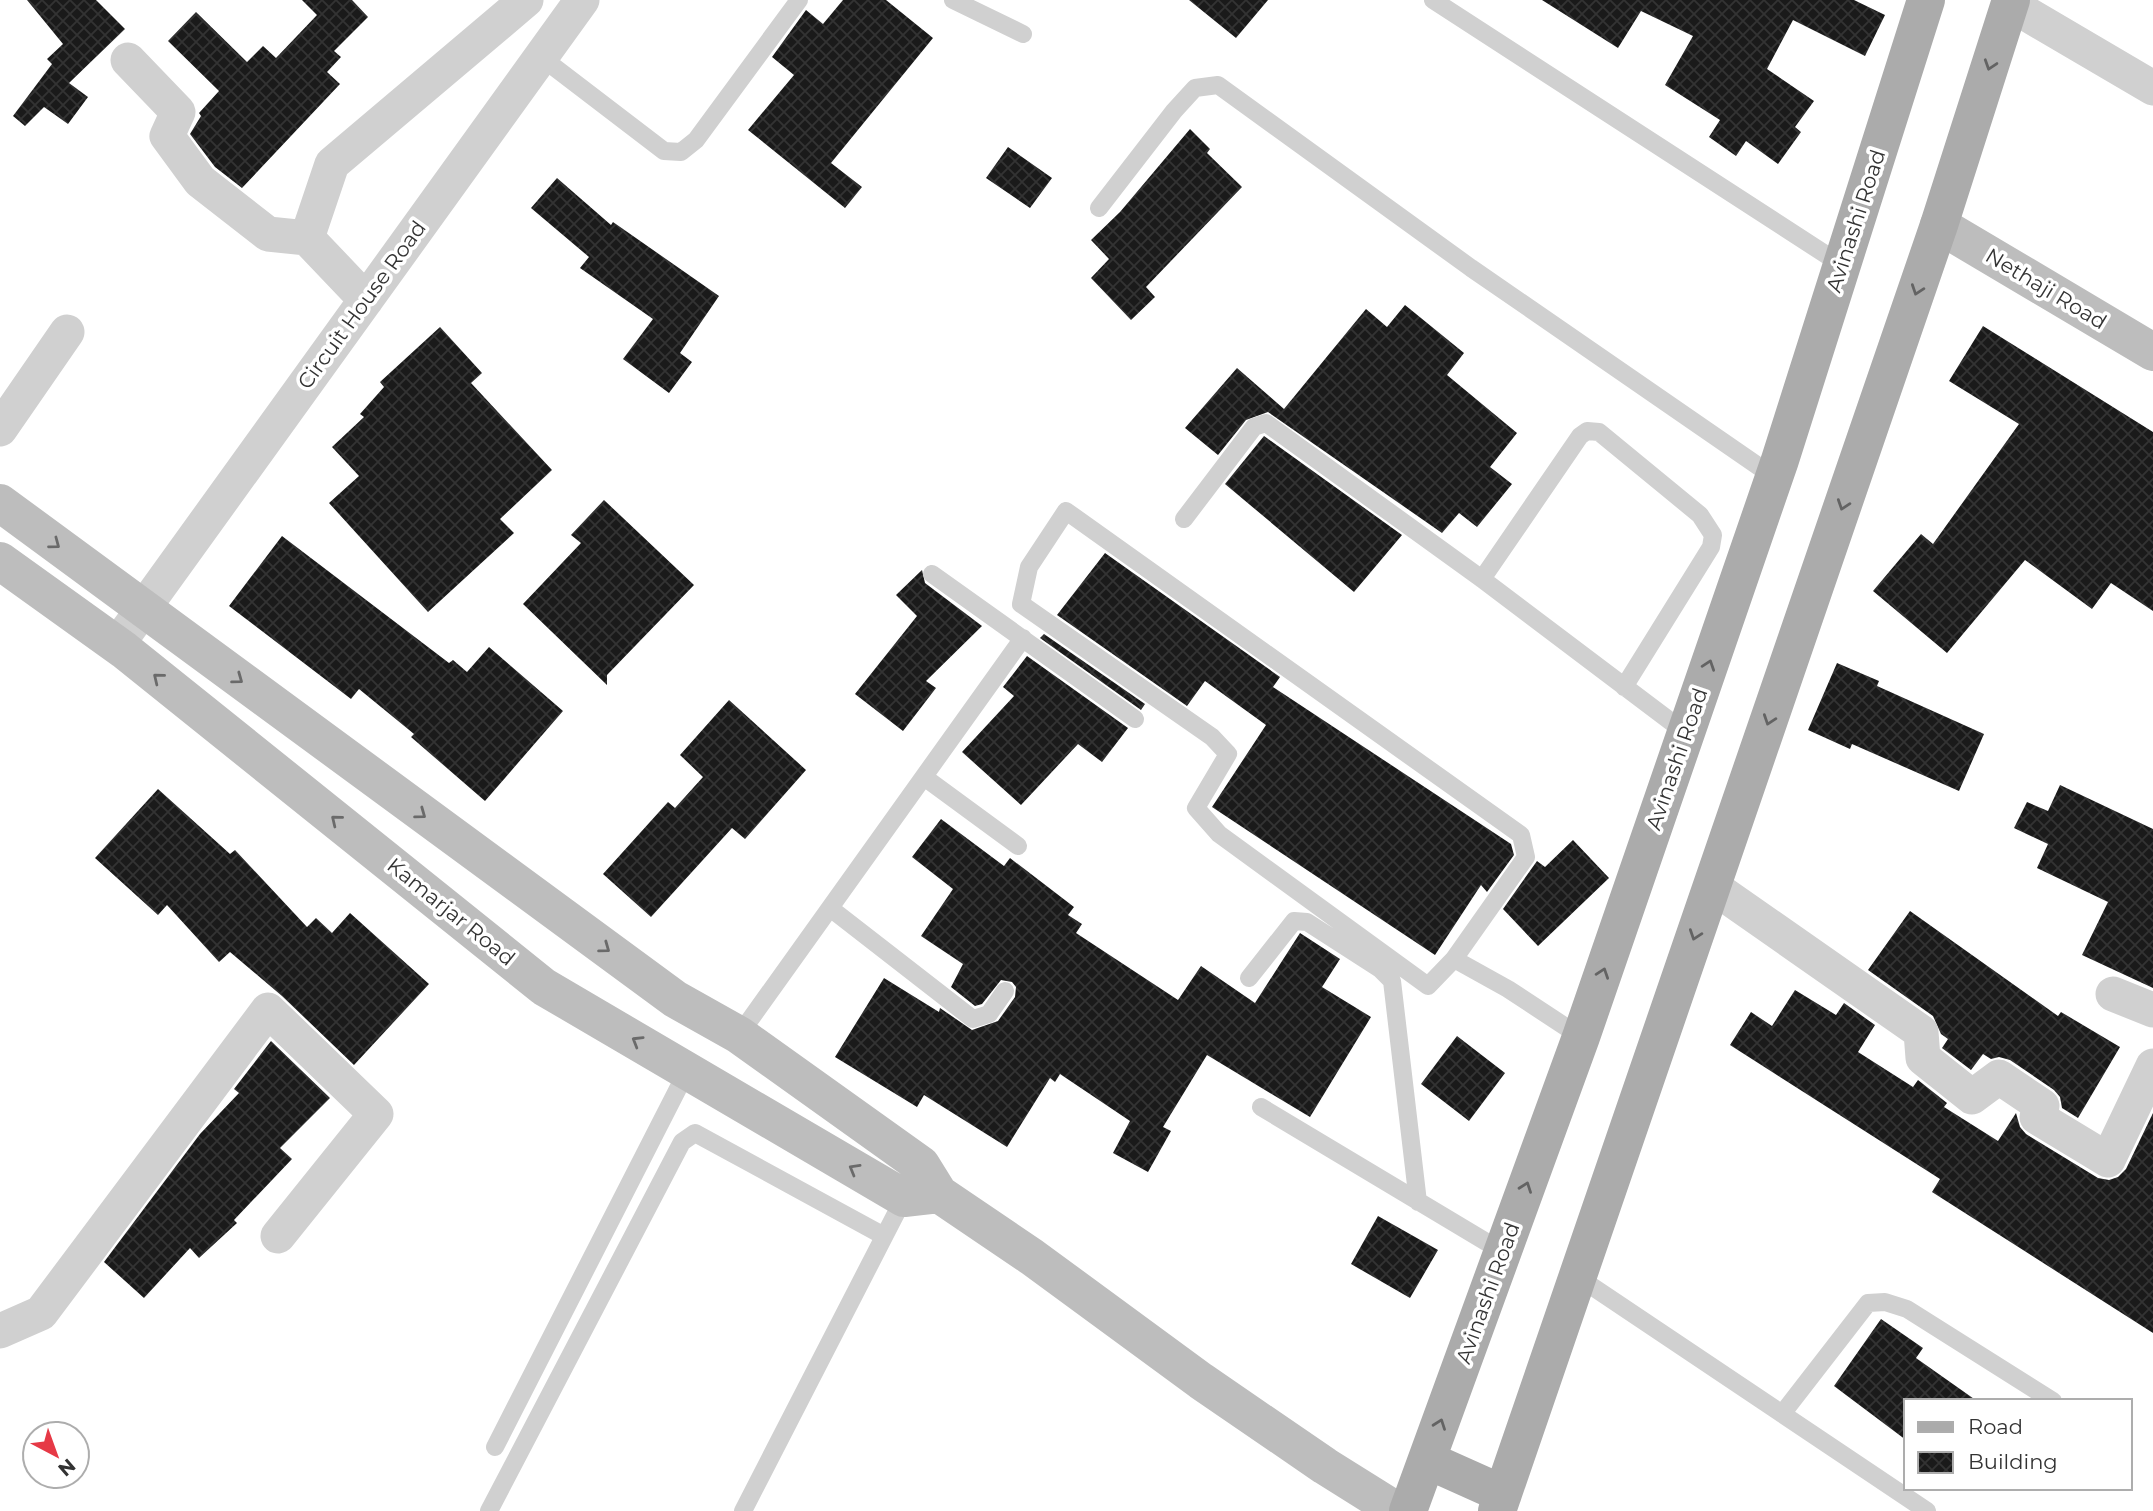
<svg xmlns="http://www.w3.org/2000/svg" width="2153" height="1511" viewBox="0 0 2153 1511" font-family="Montserrat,sans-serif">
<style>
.building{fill:url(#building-cross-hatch)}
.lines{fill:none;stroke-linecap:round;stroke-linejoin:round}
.lane{stroke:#d0d0d0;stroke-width:18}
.street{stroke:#d0d0d0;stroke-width:35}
.secondary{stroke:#bdbdbd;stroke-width:38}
.primary{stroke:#ababab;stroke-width:38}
.oneway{stroke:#636363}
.oneway2{stroke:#6a6a6a}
.labels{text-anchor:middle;stroke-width:7;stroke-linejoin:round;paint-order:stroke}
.street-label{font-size:21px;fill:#333;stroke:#fff}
</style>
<defs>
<pattern id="building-cross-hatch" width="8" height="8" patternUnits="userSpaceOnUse" patternTransform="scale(1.75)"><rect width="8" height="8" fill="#1a1a1a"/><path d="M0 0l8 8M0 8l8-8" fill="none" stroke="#333"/></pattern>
</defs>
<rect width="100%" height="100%" fill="#fff"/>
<path class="building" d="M 27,0 L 96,0 L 125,29 L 69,83 L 88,97 L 68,124 L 44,107 L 25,126 L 13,116 L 52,64 L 47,59 L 63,44 Z
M 302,0 L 352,0 L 368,17 L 334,51 L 341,57 L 327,72 L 340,84 L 242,188 L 215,167 L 190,134 L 201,116 L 199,113 L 219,91 L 168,41 L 196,12 L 247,62 L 263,46 L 276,58 L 317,15 Z
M 843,0 L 886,0 L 933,38 L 831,163 L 862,187 L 845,208 L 748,130 L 794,75 L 772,57 L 806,10 L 823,24 Z
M 1189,0 L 1268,0 L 1236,38 Z
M 1542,0 L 1854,0 L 1885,15 L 1865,56 L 1793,20 L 1767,69 L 1814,101 L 1795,127 L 1801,132 L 1778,164 L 1746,141 L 1736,156 L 1709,137 L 1720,120 L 1665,85 L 1693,36 L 1641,11 L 1618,48 Z
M 1190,129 L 1210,149 L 1207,153 L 1242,187 L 1146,287 L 1155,297 L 1131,320 L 1091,278 L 1109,259 L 1091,240 L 1120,212 Z
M 1008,147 L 1052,178 L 1030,208 L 986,178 Z
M 557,178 L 611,225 L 613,222 L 719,296 L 680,353 L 692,362 L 669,393 L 623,359 L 653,319 L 580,268 L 589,257 L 531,208 Z
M 1405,305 L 1464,353 L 1447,375 L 1517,433 L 1490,467 L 1512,484 L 1477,527 L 1459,513 L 1442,533 L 1268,412 L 1246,420 L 1218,455 L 1185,428 L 1237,368 L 1284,409 L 1366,309 L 1387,327 Z
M 1983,326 L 2153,432 L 2153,611 L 2111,583 L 2092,609 L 2025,560 L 1947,653 L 1873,591 L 1921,534 L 1933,544 L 2019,424 L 1949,381 Z
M 440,327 L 482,373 L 471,383 L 552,470 L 500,519 L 514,533 L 428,612 L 329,503 L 359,476 L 332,447 L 364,417 L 360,414 L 384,387 L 380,382 Z
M 1264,436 L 1402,535 L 1354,592 L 1225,484 Z
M 604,500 L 694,585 L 607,675 L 607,685 L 523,604 L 581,543 L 571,535 Z
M 282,536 L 449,663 L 453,660 L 467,672 L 489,647 L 563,711 L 485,801 L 411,737 L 414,734 L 359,689 L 351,699 L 229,606 Z
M 1105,553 L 1280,677 L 1273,687 L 1511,844 L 1514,855 L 1487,892 L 1481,885 L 1435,955 L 1212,807 L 1266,725 L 1205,681 L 1187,706 L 1057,615 Z
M 922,570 L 925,583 L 982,626 L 926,681 L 936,688 L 903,731 L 855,694 L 917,616 L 896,595 Z
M 1044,634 L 1145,704 L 1141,710 L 1040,638 Z
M 1027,656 L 1128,728 L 1102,762 L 1078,744 L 1021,805 L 962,752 L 1014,696 L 1003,687 Z
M 1837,663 L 1879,681 L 1877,686 L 1984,734 L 1959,791 L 1852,744 L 1850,749 L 1808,730 Z
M 729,700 L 806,770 L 745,839 L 732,828 L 651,917 L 603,874 L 668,802 L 675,808 L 703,777 L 680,755 Z
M 2060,785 L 2153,829 L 2153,988 L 2082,955 L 2108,902 L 2037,868 L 2048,844 L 2014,828 L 2027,802 L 2048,811 Z
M 158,789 L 230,854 L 235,850 L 307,927 L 316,918 L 332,933 L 350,913 L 429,984 L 354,1065 L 282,996 L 230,952 L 219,962 L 167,905 L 158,915 L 95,858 Z
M 941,819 L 1004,866 L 1010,858 L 1074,907 L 1068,915 L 1082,924 L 1076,933 L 1178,1000 L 1201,966 L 1255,1003 L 1300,933 L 1340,959 L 1322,987 L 1371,1017 L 1310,1117 L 1207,1055 L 1163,1127 L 1171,1131 L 1148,1172 L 1113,1153 L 1130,1121 L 1060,1074 L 1055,1082 L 1050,1078 L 1007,1147 L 924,1095 L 917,1107 L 835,1057 L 884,978 L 939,1012 L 940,1008 L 972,1030 L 998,1021 L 1015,997 L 1016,987 L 1012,982 L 1001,980 L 982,1004 L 975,1006 L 951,987 L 963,964 L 921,936 L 953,889 L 912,857 Z
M 1573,840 L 1609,878 L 1538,946 L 1503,909 L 1537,861 L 1545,867 Z
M 1910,911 L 2058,1016 L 2061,1012 L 2120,1047 L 2078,1118 L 2062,1108 L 2060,1097 L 2054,1090 L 2010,1060 L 1999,1057 L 1991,1059 L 1983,1054 L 1971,1070 L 1942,1048 L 1948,1039 L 1941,1034 L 1933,1016 L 1868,970 Z
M 1795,990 L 1836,1015 L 1844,1003 L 1875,1025 L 1858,1052 L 1913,1087 L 1918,1080 L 1947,1103 L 1944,1107 L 1998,1141 L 2016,1113 L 2020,1127 L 2026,1134 L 2098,1178 L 2109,1180 L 2118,1177 L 2126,1169 L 2153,1113 L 2153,1333 L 1932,1192 L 1940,1179 L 1730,1045 L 1751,1012 L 1772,1026 Z
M 1457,1036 L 1505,1073 L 1469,1121 L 1421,1084 Z
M 271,1041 L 330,1098 L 280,1148 L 292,1159 L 234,1220 L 237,1223 L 199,1258 L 190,1248 L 144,1298 L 104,1262 L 200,1134 L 239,1093 L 234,1089 Z
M 1378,1216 L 1438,1250 L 1410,1298 L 1351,1264 Z
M 1881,1319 L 1923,1348 L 1916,1358 L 1977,1401 L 1906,1401 L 1906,1440 L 1834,1386 Z"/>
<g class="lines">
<path class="lane" d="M 953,0 L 1023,34
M 1433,0 L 1842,265
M 541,57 L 664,151 L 681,152 L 696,140 L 799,0
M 1099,208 L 1174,111 L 1195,88 L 1218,85 L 1471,268 L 1774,477
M 1184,519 L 1254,427 L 1266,423 L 1482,579 L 1686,733
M 932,574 L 1135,719
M 1482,579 L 1580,436 L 1587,431 L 1599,432 L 1700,515 L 1713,535 L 1711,547 L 1624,687
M 924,777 L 1018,846
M 830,908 L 973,1019 L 989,1014 L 1005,991
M 1454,959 L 1526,857 L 1521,835 L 1066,511 L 1029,567 L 1021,604 L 1212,737 L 1228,754 L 1196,808 L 1219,834 L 1428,986 L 1454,959 L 1508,989 L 1581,1037
M 1249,978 L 1294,921 L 1307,922 L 1380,969 L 1392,981 L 1418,1202
M 739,1035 L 1023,638
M 1261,1107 L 1503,1252
M 1578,1277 L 1927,1511
M 1782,1414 L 1868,1303 L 1885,1302 L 1907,1309 L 2053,1401
M 495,1447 L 687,1071
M 489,1511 L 682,1142 L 695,1133 L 884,1236
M 743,1511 L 906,1194"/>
<path class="street" d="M 2010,4 L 2153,88
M 128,60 L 178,112 L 167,136 L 200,181 L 268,234 L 307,238 L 332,164 L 526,0
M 307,238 L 366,300
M 0,429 L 67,332
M 117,645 L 582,0
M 1712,886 L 1921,1032 L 1923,1058 L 1972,1097 L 1999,1077 L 2042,1106 L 2037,1117 L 2108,1160 L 2153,1066
M 2113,994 L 2153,1010
M 0,1331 L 41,1313 L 268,1010 L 376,1114 L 278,1236"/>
<path class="secondary" d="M 1939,225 L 2153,352
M 0,503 L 675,999 L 739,1035 L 921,1165 L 939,1194 L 1032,1257 L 1201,1381 L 1325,1466 L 1397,1511
M 0,561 L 124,650 L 544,987 L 904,1198 L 939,1194"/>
<path class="primary" d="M 1427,1460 L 1503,1494
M 1408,1511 L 1581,1037 L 1780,460 L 1926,0
M 1497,1511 L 1939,225 L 2011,0"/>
</g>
<defs><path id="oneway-chevron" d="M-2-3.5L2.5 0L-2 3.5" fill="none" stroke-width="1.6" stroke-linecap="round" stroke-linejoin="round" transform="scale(1.75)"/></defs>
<g class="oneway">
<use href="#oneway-chevron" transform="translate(1990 65) rotate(108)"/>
<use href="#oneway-chevron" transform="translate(1917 290) rotate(109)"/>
<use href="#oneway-chevron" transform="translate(1843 505) rotate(109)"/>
<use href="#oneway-chevron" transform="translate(1709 665) rotate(-71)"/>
<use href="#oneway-chevron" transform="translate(1769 720) rotate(109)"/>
<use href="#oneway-chevron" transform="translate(1695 935) rotate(109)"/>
<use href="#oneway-chevron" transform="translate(1603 973) rotate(-71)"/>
<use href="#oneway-chevron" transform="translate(1526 1187) rotate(-70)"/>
<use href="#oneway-chevron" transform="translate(1440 1424) rotate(-70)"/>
</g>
<g class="oneway2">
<use href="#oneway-chevron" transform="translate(55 544) rotate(37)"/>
<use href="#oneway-chevron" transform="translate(158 678) rotate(-141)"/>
<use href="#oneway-chevron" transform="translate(238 679) rotate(36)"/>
<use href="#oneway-chevron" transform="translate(421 814) rotate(36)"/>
<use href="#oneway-chevron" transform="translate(336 820) rotate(-141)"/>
<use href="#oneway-chevron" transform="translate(605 948) rotate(36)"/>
<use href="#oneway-chevron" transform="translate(637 1041) rotate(-149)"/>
<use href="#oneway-chevron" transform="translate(854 1169) rotate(-150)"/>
</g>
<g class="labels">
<g class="street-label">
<text transform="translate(1856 221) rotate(-72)" y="7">Avinashi Road</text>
<text transform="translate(2046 289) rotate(31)" y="7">Nethaji Road</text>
<text transform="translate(362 305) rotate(-54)" y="7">Circuit House Road</text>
<text transform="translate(1677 759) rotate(-71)" y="7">Avinashi Road</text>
<text transform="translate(451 912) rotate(39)" y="7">Kamarjar Road</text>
<text transform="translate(1488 1293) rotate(-70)" y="7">Avinashi Road</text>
</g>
</g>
<rect x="1904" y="1399" width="228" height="91" fill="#ffffff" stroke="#adadad" stroke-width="2"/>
<rect x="1918" y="1422" width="35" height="10" fill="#ababab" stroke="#adadad" stroke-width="2"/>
<text x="1968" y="1434" font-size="21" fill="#333333">Road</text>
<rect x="1918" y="1452" width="35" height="21" fill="url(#building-cross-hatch)" stroke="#adadad" stroke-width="2"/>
<text x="1968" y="1469" font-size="21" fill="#333333">Building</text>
<g transform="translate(56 1455) rotate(139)"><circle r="33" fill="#ffffff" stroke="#adadad" stroke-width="2"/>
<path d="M0-5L12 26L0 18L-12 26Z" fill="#e63946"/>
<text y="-10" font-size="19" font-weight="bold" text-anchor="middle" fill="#333333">N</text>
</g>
</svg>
